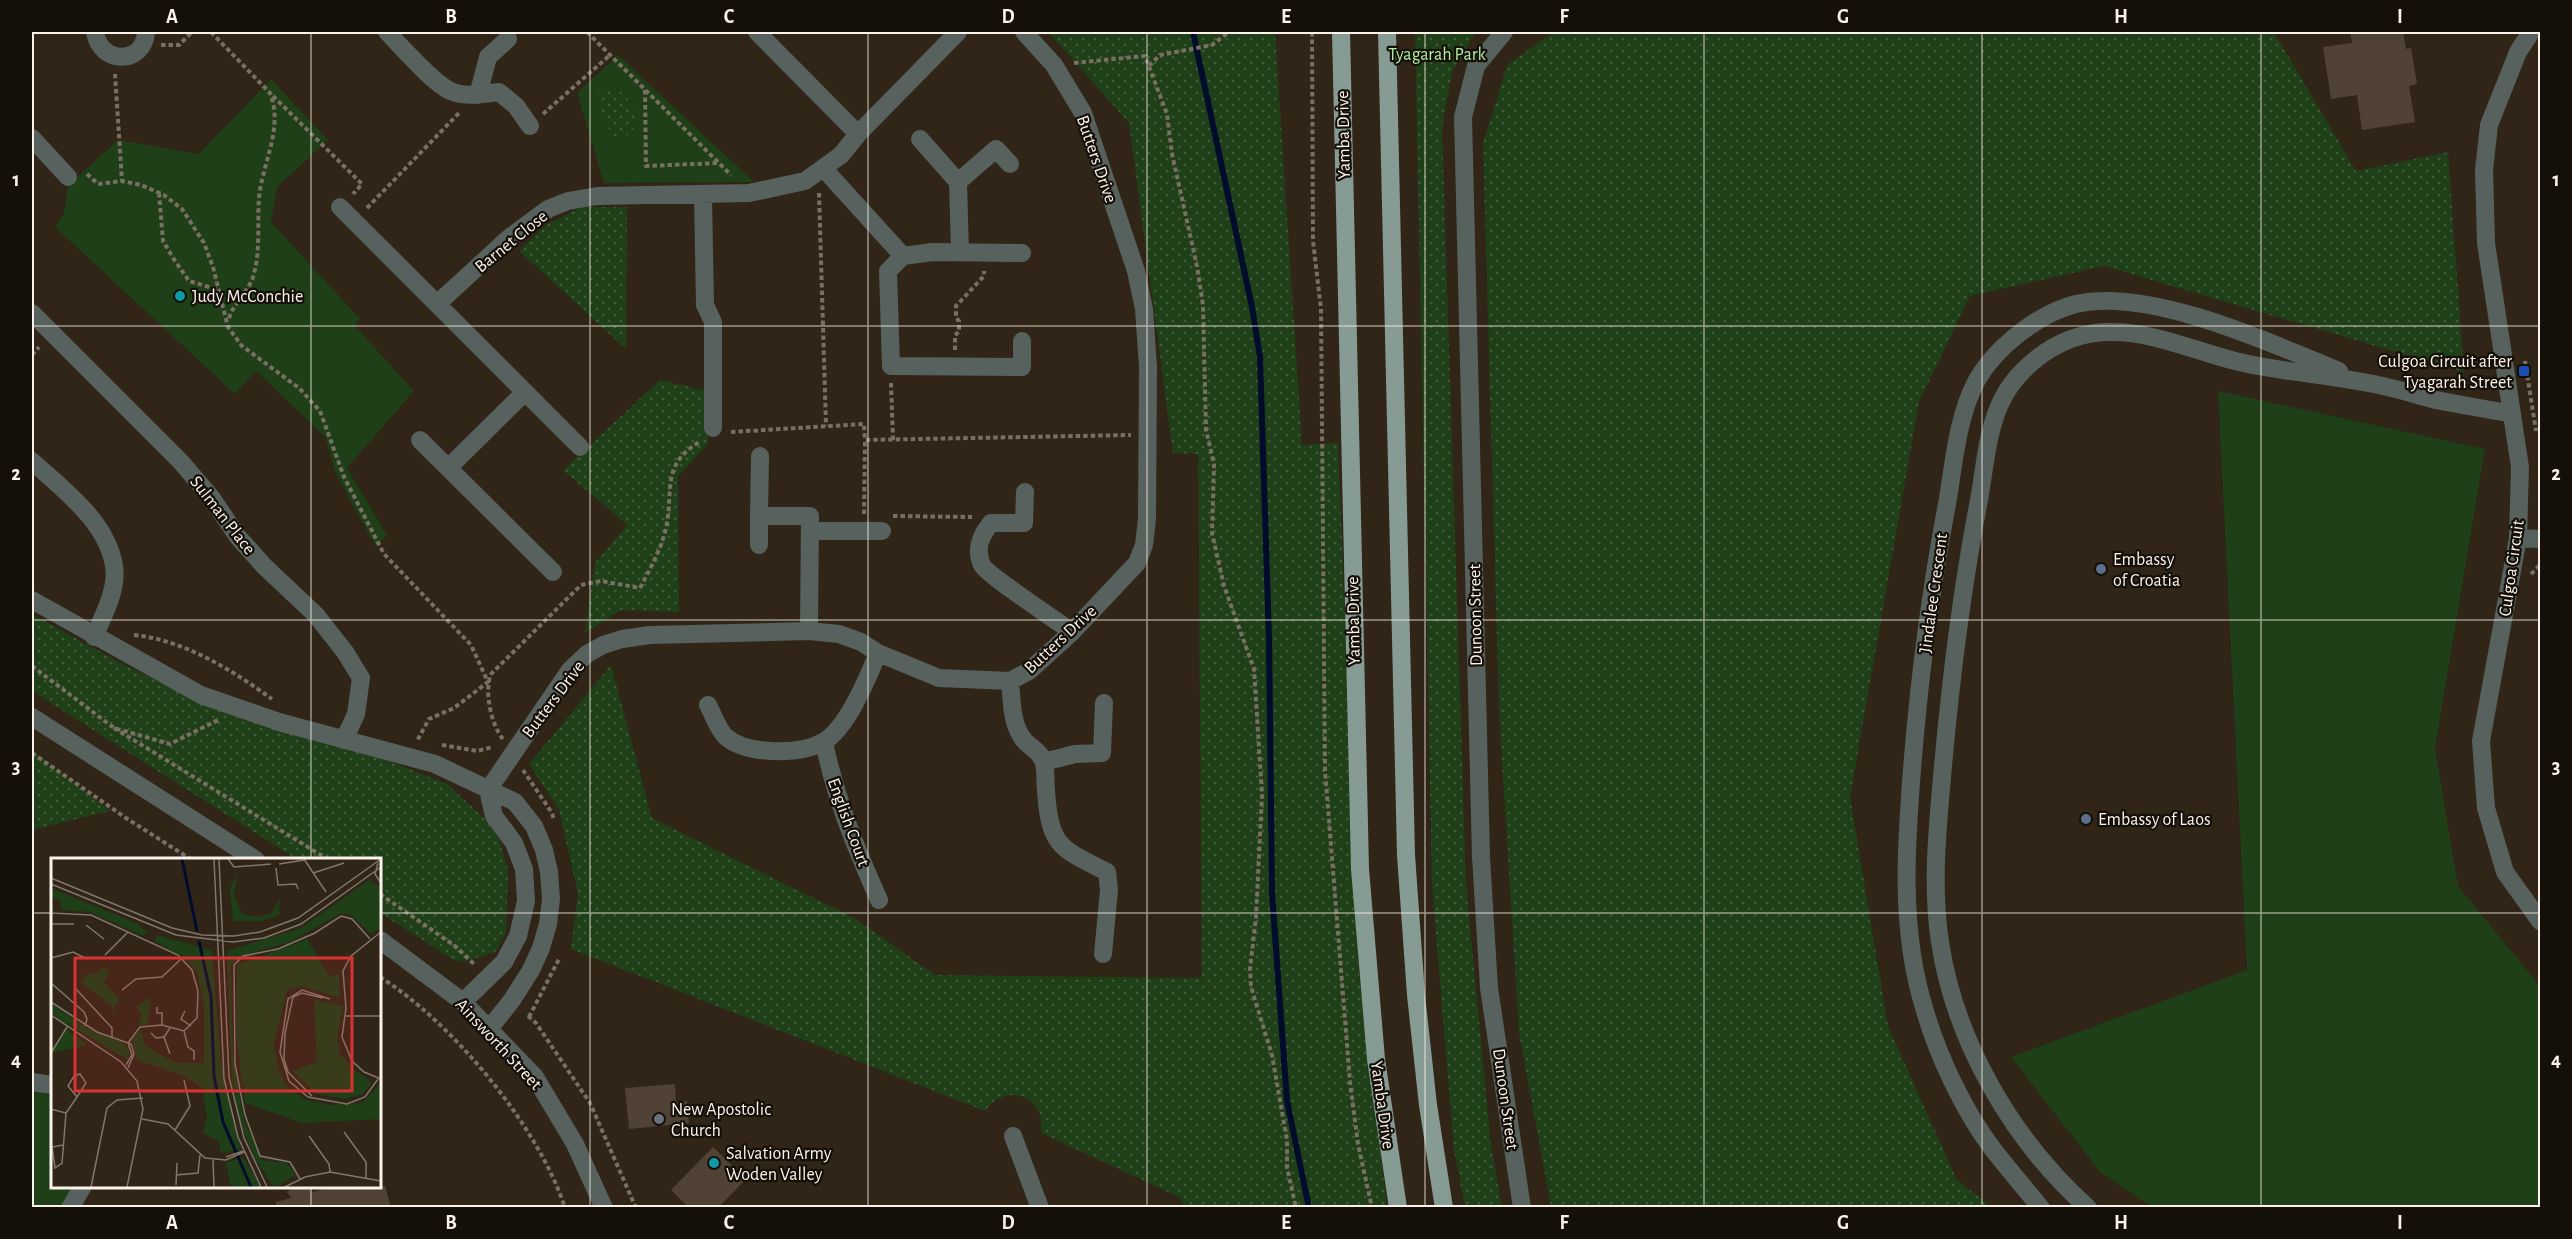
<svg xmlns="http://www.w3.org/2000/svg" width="2572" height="1239" viewBox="0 0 2572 1239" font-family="'Alegreya Sans',sans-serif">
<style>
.green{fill:#1e3f17}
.park{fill:url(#park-dots)}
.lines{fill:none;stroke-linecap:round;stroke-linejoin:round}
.stream{stroke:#000c2c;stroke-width:6}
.building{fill:#504335}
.path{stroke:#796f63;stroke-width:4;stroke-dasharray:4.5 3;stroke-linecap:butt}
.minor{stroke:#57615e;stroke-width:18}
.major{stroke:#879b95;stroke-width:18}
.grid{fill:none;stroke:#fbf3ea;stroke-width:1.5;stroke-opacity:0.55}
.culture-dot{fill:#0f9aa8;stroke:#140f09;stroke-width:2}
.transit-dot{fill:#1a4fb4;stroke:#140f09;stroke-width:2}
.service-dot{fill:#5c6f8a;stroke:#140f09;stroke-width:2}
.worship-dot{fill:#6b7280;stroke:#140f09;stroke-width:2}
.labels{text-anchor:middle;stroke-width:4.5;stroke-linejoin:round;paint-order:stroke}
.park-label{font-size:18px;fill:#afeea2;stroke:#140f09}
.street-label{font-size:18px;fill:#fbf3ea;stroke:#140f09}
.poi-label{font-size:18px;fill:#fbf3ea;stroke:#140f09;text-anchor:start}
.inset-river{fill:none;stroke:#000c2c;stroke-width:3}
.inset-road{fill:none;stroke:#81776b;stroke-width:1.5}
.view{fill:#d83232;fill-opacity:0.15;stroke:#d83232;stroke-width:3}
.inset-edge{fill:none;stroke:#fbf3ea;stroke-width:3}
.neatline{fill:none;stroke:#fbf3ea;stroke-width:2}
.grid-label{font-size:20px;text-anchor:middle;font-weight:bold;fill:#fbf3ea}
</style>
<defs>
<pattern id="park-dots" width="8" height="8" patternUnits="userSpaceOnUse" patternTransform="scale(1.5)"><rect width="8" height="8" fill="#1e3f17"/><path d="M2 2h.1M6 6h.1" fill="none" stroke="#405b39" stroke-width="1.8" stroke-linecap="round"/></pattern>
</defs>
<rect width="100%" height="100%" fill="#302517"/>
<path class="green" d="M 618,55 L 754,182 L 604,183 L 577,93 Z
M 271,79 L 328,140 L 277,187 L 271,222 L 360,319 L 355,326 L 414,391 L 347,468 L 387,535 L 376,547 L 336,474 L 325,437 L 256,371 L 235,394 L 55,227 L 64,214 L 68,186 L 118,140 L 199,154 Z
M 2218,391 L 2485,449 L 2435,748 L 2458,886 L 2540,986 L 2540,1207 L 2152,1207 L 2100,1172 L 2011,1057 L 2247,970 Z
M 32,1092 L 41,1092 L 52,1096 L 52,1186 L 74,1187 L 61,1207 L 32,1207 Z"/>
<path class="park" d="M 1048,32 L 1275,32 L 1302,445 L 1338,443 L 1359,974 L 1387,1207 L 1183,1207 L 1181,1198 L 1041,1133 C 1047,1096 1007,1081 985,1111 L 571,949 L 578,894 L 559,810 L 529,764 L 611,665 L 652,818 L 856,919 L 935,975 L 1202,978 L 1198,454 L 1173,453 L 1129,123 Z
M 1415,32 L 1476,32 L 1452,72 L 1442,128 L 1466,884 L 1491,1146 L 1502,1207 L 1465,1207 L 1454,1150 L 1432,886 Z
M 1554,32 L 2274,32 L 2356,171 L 2448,152 L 2464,372 L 2104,266 L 1970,296 L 1919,402 L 1850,797 L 1888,1026 L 1957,1180 L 1992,1207 L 1551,1207 L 1519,1033 L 1499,711 L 1483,143 L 1507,65 Z
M 610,86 C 627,94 632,101 638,120 L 630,135 L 614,136 L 604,122 L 597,91 Z
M 582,207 L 627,207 L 626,349 L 519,251 L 546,225 Z
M 660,380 L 708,391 L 708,444 L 678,476 L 679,612 L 621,610 L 585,633 L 595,563 L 627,525 L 563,470 Z
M 32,614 L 126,666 L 237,717 L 374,755 L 447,784 L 496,829 L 508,870 L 506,933 L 495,952 L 463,962 L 452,959 L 380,913 L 380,860 L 296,859 L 32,691 Z
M 32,750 L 110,811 L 32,830 Z"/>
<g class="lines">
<path class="stream" d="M 1193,32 L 1252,307 L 1260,357 L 1269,639 L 1272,893 L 1287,1101 L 1309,1208"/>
</g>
<path class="building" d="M 2350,32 L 2403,32 L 2406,49 L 2411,48 L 2417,84 L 2409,86 L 2415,122 L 2362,130 L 2357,95 L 2331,99 L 2323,47 L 2352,43 Z
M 675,1084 L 676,1102 L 687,1101 L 689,1123 L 629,1129 L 625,1088 Z
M 713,1147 L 746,1179 L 718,1208 L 689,1208 L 671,1190 Z
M 296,1186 L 309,1186 L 313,1192 L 336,1186 L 385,1186 L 391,1208 L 276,1208 L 276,1202 L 291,1198 L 287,1192 Z"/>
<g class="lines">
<path class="path" d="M 211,32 L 270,93 C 284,129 262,163 259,198 C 257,223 261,252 253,277 C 249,291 229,309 229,320
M 587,32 L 731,175
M 1312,32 L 1313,241 L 1321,309 L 1325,771 L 1350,1082 L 1358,1144 L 1372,1208
M 161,45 L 179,45 L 192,32
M 1074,63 L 1145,56 L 1167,114 L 1172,154 L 1197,266 L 1203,305 L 1206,430 L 1214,464 L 1212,533 L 1224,586 L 1254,669 L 1262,795 L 1256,917 L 1250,969 L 1251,987 L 1272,1055 L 1287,1140 L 1287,1167 L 1296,1208
M 1149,66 L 1160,55 L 1212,45 L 1229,32
M 115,74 L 122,181
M 645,90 L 646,166 L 719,163
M 273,96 L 362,184 L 353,194
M 543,114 L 610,55
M 87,174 L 98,184 L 122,181 L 141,185 L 164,195 L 182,209 L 204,243 L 213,267 L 228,327 L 242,346 L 299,388 L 320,411 L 344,477 L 384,554 L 471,645 L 488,682 L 454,708 L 429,719 L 417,741
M 159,193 L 163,241 L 175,261 L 189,281 L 219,290
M 819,193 L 826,426
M 367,208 L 460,112
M 955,350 L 955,335 L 959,332 L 959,321 L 956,318 L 956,306 L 984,276 L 984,271
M 32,355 L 39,347
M 2525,361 L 2536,431
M 891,383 L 893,440
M 731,432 L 864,424 L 865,440 L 1131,435
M 864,514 L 865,440
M 893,516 L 972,517
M 2531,574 L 2540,565
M 134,635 C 184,640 232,670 272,699
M 32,666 L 114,728 L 170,744 L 218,720
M 114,728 L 329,860
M 503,739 C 491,725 484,691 491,674 L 581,585 L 601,581 L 640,588 C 651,567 663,546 667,523 C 673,486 662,464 701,441
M 442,745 L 477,751 L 493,747
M 32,753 L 126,818 L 192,860
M 523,770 L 552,813 L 554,820
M 380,894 L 455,946 L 475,965
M 380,977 C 452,1022 539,1127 565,1208
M 528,1016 L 536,1023 L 590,1103 L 636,1208
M 529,1017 L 559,959"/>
<path class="minor" d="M 95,32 C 100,65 144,65 146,32
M 387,32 C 401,46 435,86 453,92 C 467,97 484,94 499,92 L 516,106 L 530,126
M 757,32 L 858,134
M 1504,32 L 1476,66 L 1463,117 L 1481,857 L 1489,988 L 1522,1208
M 2531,32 L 2518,52 L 2489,125 L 2484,170 L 2486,243 L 2520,467 L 2518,538 L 2481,741 L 2486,808 L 2505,872 L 2540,921
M 478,95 L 488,57 L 508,39
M 32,138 L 68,177
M 920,139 L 958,182
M 824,169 L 903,256 L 888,271 L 891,366 L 1022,367 L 1022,341
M 703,195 L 705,305 L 713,322 L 713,428
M 340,207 L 580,447
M 960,252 L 958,182 L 996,149 L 1010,164
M 903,256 L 932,252 L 1022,253
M 437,304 L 509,238 L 548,209 L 568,201 L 597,196 L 749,193 L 805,181 L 841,155 L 858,134 L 958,32
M 32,313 L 181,462 L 211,497 L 238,537 L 264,566 L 316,615 L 345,652 L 361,678 L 356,714 L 344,740
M 420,440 L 553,572
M 760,456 L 759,516 L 810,516 L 809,631
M 32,461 C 62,489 107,521 114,566 C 118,589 103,616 94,637
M 448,468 L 525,392
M 1025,492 L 1024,523 L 991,523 C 980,536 975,549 982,565 C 987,575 1059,622 1072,632
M 759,516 L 759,545
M 811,531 L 882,531
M 2518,538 L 2540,539
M 32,600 L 201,695 L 279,722 L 435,764 L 515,802 L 534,826 L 544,850 L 549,872 L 551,899 L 548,924 L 541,948 L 531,970 L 512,1000 L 489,1029
M 1010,681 C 1012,700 1011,723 1023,739 C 1030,748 1041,751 1044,763 C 1046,771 1045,782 1046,791 C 1050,847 1060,848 1107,872 L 1109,890 L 1103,954
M 708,705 C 713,714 718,730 726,737 C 747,755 800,755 823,742 C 847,729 868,677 878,653
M 32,717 L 256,860
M 824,742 C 836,800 855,846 879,900
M 1044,762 L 1075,754 L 1102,753 L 1104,703
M 380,940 L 463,1002 L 535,1077 L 575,1144 L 604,1208
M 463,1002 L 504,962 L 518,936 L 526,901 L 524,869 L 514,843 L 494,816 L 488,790 L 570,670 L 587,654 L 603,645 L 622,639 L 650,635 L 809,631 L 839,634 L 861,642 L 878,653 L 939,678 L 1010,681 L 1029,671 L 1072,632 L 1137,563 L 1144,545 L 1147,519 L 1148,367 L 1144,309 L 1136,271 L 1083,113 L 1054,65 L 1024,32
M 32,1082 L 52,1085
M 1013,1136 L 1040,1208
M 70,1208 L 83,1186
M 2041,1208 C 2025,1188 2008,1169 1992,1148 C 1964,1111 1938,1056 1925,1011 C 1899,929 1906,842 1913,757 C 1920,673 1931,588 1947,504 C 1954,464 1957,417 1977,380 C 1996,347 2039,313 2076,304 C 2149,287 2271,343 2339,371
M 2088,1208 C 2013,1141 1955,1042 1940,942 C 1931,884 1938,824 1943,766 C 1951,677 1962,588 1979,500 C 1985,467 1987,428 2003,398 C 2013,378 2033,359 2052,348 C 2069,338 2092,331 2112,332 C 2154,332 2195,351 2235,361 C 2279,372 2324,374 2368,383 C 2391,387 2413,394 2436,400 C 2461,405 2487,409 2512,414"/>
<path class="major" d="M 1341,32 L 1360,869 L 1376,1059 L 1398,1208
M 1387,32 L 1406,855 L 1416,995 L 1428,1105 L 1444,1208"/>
</g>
<path class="grid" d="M 311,32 L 311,860M 590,32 L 590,1208M 868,32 L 868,1208M 1147,32 L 1147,1208M 1425,32 L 1425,1208M 1704,32 L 1704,1208M 1982,32 L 1982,1208M 2261,32 L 2261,1208M 32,326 L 2540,326M 32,620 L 2540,620M 32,913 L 52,913M 380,913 L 2540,913M 311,1186 L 311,1208"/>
<g class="culture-dot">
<circle cx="180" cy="296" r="6"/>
<circle cx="714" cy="1163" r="6"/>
</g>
<rect class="transit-dot" x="2518" y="365" width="12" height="12" rx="3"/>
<g class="service-dot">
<circle cx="2101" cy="569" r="6"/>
<circle cx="2086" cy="819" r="6"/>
</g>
<circle class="worship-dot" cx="659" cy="1119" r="6"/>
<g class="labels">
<g class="park-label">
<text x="1437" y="60">Tyagarah Park</text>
</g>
<g class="street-label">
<text transform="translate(1343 135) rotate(-91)" y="6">Yamba Drive</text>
<text transform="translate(1097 159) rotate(71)" y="6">Butters Drive</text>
<text transform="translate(511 241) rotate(-39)" y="6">Barnet Close</text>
<text transform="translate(223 515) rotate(52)" y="6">Sulman Place</text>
<text transform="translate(2511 568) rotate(-82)" y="6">Culgoa Circuit</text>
<text transform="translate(1933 593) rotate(-82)" y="6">Jindalee Crescent</text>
<text transform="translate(1475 615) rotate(-91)" y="6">Dunoon Street</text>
<text transform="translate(1353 621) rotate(-91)" y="6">Yamba Drive</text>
<text transform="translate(1060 639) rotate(-43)" y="6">Butters Drive</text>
<text transform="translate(553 699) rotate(-53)" y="6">Butters Drive</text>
<text transform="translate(849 822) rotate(70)" y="6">English Court</text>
<text transform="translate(499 1044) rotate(47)" y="6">Ainsworth Street</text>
<text transform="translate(1506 1099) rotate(82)" y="6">Dunoon Street</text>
<text transform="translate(1383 1105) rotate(82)" y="6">Yamba Drive</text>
</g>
<g class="poi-label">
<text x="192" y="302">Judy McConchie</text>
<text x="2512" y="367" text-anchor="end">Culgoa Circuit after<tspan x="2512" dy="21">Tyagarah Street</tspan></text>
<text x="2113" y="565">Embassy<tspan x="2113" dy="21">of Croatia</tspan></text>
<text x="2098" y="825">Embassy of Laos</text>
<text x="671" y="1115">New Apostolic<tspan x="671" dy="21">Church</tspan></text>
<text x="726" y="1159">Salvation Army<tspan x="726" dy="21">Woden Valley</tspan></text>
</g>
</g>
<g transform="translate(51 858)">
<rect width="330" height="330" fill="#302517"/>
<path d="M 187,14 L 183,36 L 191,56 L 208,59 L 221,55 L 229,39 L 228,57 L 210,63 L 182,63 L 179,30 ZM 53,108 L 59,115 L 53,124 L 69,142 L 62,150 L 65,159 L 59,147 L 30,124 L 37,115 L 46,116 ZM 263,142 L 292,148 L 286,180 L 289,195 L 301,210 L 321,224 L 312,236 L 294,241 L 265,236 L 241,213 L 266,204 Z" fill="#1e3f17"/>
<path d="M 318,22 L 330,30 L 330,70 L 320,76 L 299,56 L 290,55 L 239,84 L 190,98 L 180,107 L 182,195 L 193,262 L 211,302 L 236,305 L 245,317 L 223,329 L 204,301 L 189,263 L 181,223 L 176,93 L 250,70 ZM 0,30 L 85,65 L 97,75 L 92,78 L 39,54 L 11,52 L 10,44 L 0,38 ZM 107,77 L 161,93 L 170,204 L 190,292 L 169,295 L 168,283 L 152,275 L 156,257 L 151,229 L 134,218 L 86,202 L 81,182 L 90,171 L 94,188 L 125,205 L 153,205 L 153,149 L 146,113 L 133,99 L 103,83 ZM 256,81 L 278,118 L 288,116 L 289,140 L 251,128 L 236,132 L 223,185 L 227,210 L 235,227 L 255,242 L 280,247 L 311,245 L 330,225 L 330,261 L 251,265 L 194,245 L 185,176 L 186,107 ZM 95,141 L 100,142 L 97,166 L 87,168 L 91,156 L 85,150 ZM 0,146 L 38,171 L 72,184 L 79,193 L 77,202 L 10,162 L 0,154 ZM 16,171 L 36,187 L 1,195 ZM 191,299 L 194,302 L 210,329 L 182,329 L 179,326 L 175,305 Z" fill="#1e3f17"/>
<path class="inset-river" d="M 131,1 L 146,73M 148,83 L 160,138 L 163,218 L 172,264 L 200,329"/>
<path class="inset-road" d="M 163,1 L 173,221 L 187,279 L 210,329M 168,1 L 178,219 L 193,280 L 216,329M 177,1 L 183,9 L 220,6M 253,1 L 275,34M 327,5 L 324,16 L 330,25M 228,6 L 253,2M 225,10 L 227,27 L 245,26 L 247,31M 262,15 L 293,5M 0,20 L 121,70 L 151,77 L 183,78 L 209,74 L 247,60 L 330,1M 0,26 L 125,77 L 182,84 L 213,80 L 250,66 L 330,9M 0,55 L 40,57 L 127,97 L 141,112 L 147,133 L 146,160 L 133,173 L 111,167 L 89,169 L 77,185M 0,66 L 23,66M 35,67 L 53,81M 330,74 L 300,98 L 292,113 L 295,150 L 291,179 L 301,203 L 313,214 L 330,221M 54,97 L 77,74M 0,100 L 22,94 L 36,101M 0,125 L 33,154 L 36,161 L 34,168M 25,131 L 61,170 L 61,179M 71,132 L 85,121 L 111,119 L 131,100M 279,141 L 251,132 L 237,141 L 229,194 L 238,223 L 257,239 L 296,246 L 314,239 L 327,221M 0,144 L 46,174 L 80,186 L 83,196 L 77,210M 106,149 L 106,155 L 111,155 L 111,167M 134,153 L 130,161 L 140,168M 0,157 L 70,204 L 86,223 L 92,251 L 76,329M 295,158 L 330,158M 133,173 L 137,189 L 143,193 L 143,202M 100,175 L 105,180 L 113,179 L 119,170M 113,179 L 119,196M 0,195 L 16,169M 75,207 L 81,197 L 77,185M 261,238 L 237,214 L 233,201 L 234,175 L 242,139 L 251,135 L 272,140M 0,251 L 15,255 L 11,305 L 4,310 L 1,289 L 12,287M 15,255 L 26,239 L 35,225 L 29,216 L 23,218 L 17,228 L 26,239M 91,261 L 117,266 L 154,300 L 175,302 L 193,294M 124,272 L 139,248 L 133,222M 293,274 L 315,304 L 315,320M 258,278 L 278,306 L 279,314M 175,299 L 192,293M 162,302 L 163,329M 125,317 L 147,315 L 149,297M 249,321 L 239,304 L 209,298 L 194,257 L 184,206 L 183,107 L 192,98 L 227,91 L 264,75 L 290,58 L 301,61 L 319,81M 125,327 L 126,305M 40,329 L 56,250 L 66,242 L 92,240M 234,329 L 254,319 L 279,314 L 330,323"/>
<path class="view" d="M 24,100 L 301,100 L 301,233 L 24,233 Z"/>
<rect width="330" height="330" class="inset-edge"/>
</g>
<rect width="2572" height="1239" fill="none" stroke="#140f09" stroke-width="66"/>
<rect x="33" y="33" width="2506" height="1173" class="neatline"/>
<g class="grid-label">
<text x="172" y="23">A</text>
<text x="451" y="23">B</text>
<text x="729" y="23">C</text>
<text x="1008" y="23">D</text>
<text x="1286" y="23">E</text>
<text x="1564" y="23">F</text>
<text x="1843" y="23">G</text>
<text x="2121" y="23">H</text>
<text x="2400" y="23">I</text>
<text x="16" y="186">1</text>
<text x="2556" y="186">1</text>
<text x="16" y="480">2</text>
<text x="2556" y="480">2</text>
<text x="16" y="773">3</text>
<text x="2556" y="773">3</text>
<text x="16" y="1066">4</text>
<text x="2556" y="1066">4</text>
<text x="172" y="1229">A</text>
<text x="451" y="1229">B</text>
<text x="729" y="1229">C</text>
<text x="1008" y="1229">D</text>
<text x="1286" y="1229">E</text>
<text x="1564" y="1229">F</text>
<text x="1843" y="1229">G</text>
<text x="2121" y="1229">H</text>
<text x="2400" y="1229">I</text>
</g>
</svg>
